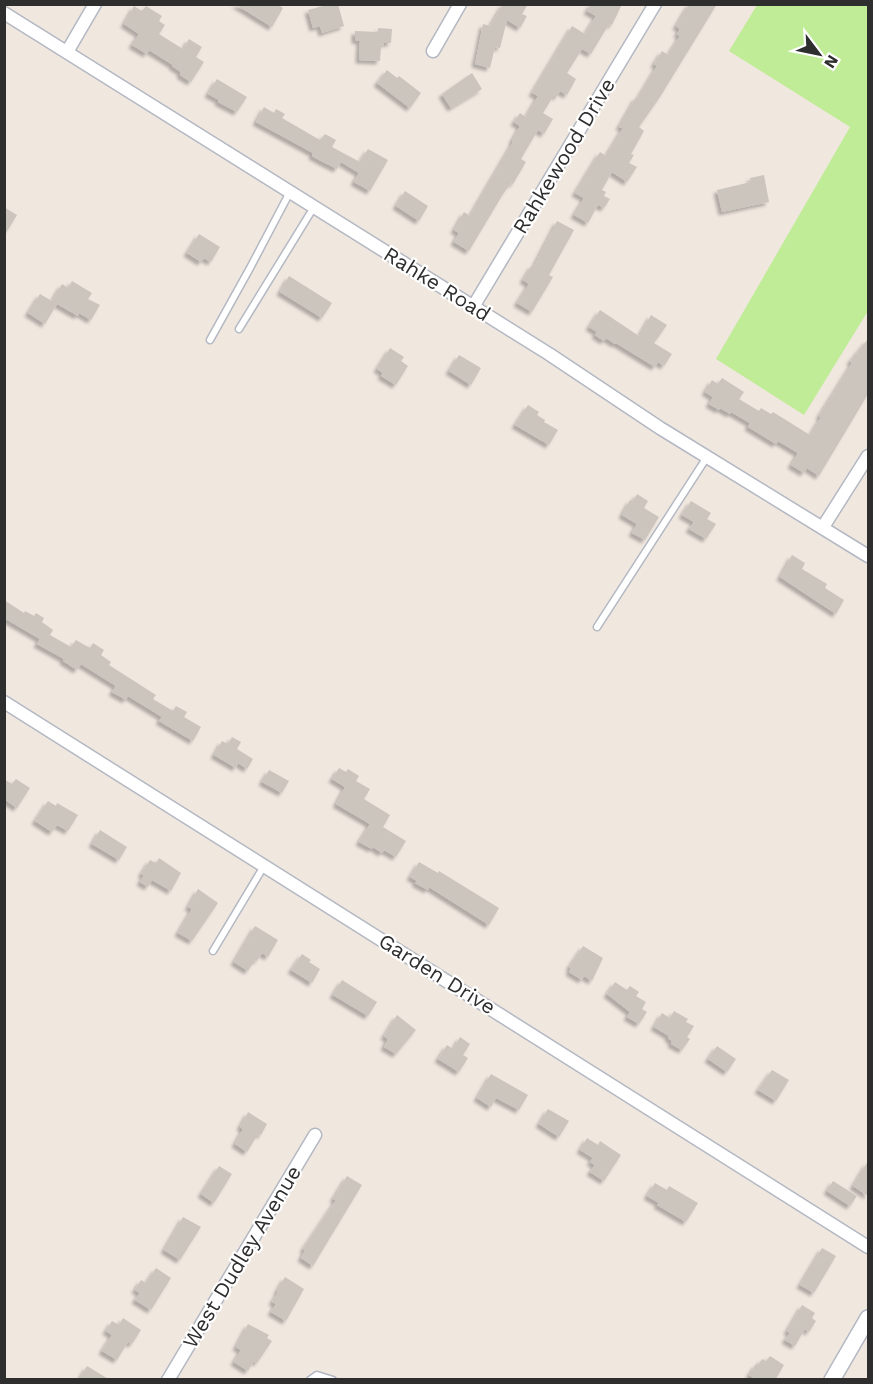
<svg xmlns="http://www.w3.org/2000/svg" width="873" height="1384" viewBox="0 0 873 1384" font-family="'Work Sans',sans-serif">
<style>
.green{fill:#c0ec97}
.building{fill:#cbc5be;filter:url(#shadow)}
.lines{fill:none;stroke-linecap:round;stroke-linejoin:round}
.service-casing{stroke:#b3b8c3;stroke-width:9}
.minor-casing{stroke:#b3b8c3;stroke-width:15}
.tertiary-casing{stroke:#b3b8c3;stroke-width:18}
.service{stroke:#fff;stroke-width:6}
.minor{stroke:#fff;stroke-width:12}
.tertiary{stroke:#fff;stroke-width:15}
.labels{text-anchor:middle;stroke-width:4.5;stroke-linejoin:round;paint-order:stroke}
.street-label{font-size:21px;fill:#2e2e2e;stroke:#fff}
</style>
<defs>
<filter id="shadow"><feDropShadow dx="-3.5" dy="3.5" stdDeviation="1.5" flood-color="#0004"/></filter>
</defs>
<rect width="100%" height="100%" fill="#f0e7df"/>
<path class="green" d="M 757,5 L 868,5 L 868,311 L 804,415 L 716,359 L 850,127 L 729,51 Z"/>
<path class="building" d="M 235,4 L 277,4 L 283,8 L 272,27 Z
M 323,4 L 338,4 L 344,26 L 322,33 L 320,26 L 313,28 L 308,10 L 323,6 Z
M 503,4 L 528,4 L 522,14 L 527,16 L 520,28 L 507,20 L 500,48 L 495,47 L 490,68 L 475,64 L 483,24 L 490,26 Z
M 591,4 L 622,4 L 612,25 L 609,24 L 591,54 L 582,49 L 567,73 L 576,79 L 567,95 L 560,91 L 557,97 L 554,95 L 543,113 L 553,119 L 544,134 L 538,130 L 521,159 L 526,162 L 513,184 L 511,183 L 503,194 L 469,251 L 454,242 L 459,233 L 454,230 L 464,212 L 470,216 L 513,142 L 512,141 L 520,126 L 514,122 L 520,113 L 526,117 L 538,96 L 532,93 L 572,26 L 585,34 L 596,16 L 587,11 Z
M 689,4 L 717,4 L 660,97 L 639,127 L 644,131 L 631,154 L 634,155 L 629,163 L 637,167 L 627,182 L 612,172 L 602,190 L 606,192 L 604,196 L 610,199 L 604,208 L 598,205 L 588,223 L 574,215 L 584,198 L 575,193 L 600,152 L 606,156 L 623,128 L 619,127 L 636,97 L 638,98 L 657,66 L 654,64 L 662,51 L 668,55 L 680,36 L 677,34 L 680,29 L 676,26 Z
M 134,6 L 142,11 L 146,6 L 162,16 L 159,21 L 165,25 L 159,34 L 183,49 L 189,39 L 202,47 L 196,57 L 204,62 L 191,82 L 180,75 L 181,72 L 172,66 L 173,65 L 149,50 L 147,54 L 132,45 L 139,34 L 124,24 Z
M 378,28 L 392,29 L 391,43 L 384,43 L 383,46 L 381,46 L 380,61 L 359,60 L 360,41 L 355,40 L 355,31 L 378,32 Z
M 387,70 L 397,78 L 399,76 L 421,93 L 410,108 L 377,83 Z
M 472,73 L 482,89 L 451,108 L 442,94 Z
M 217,79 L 247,97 L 237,112 L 218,102 L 219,100 L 208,94 Z
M 264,107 L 274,113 L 276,109 L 285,114 L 282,118 L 320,140 L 325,134 L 336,140 L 332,147 L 360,162 L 368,149 L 388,160 L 370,191 L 354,182 L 359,173 L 341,162 L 337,169 L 323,162 L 312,156 L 313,153 L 256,122 Z
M 764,175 L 769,202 L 722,212 L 717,190 L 751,182 L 750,178 Z
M 405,191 L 428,206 L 419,221 L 396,206 Z
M 4,207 L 17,215 L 4,236 Z
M 557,221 L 574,230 L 549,275 L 553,277 L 532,312 L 517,303 L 529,284 L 523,280 L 532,265 L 534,266 Z
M 199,234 L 220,247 L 211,262 L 204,258 L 201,262 L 187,253 Z
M 289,276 L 332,303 L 322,318 L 280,292 Z
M 72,281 L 92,293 L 88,299 L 100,305 L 91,320 L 79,313 L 78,316 L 52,301 L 62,284 L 68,288 Z
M 40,294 L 57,304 L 45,324 L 28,313 Z
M 600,310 L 639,336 L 651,315 L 667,325 L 654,343 L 672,354 L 664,366 L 658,362 L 655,367 L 616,343 L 615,344 L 606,338 L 604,341 L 595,335 L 597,332 L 589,327 Z
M 868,339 L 868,394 L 819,476 L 807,468 L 804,473 L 791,465 L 798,453 L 778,441 L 776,444 L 748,427 L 750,423 L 731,412 L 730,414 L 720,408 L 719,410 L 709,404 L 713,397 L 705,392 L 712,380 L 718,384 L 722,378 L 744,392 L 739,399 L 759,411 L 761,408 L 771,414 L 773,412 L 810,435 L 821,417 L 819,416 L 852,363 L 850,361 Z
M 390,348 L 404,357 L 401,361 L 408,366 L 396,385 L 381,376 L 383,373 L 377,369 Z
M 459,355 L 481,368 L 471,385 L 449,371 Z
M 528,405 L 539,412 L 537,415 L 545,420 L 544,422 L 558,430 L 549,445 L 515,425 Z
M 637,494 L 648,501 L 644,508 L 659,517 L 645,540 L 632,533 L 637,524 L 622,515 L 630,500 L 633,501 Z
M 691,501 L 711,513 L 707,519 L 716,524 L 706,539 L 689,529 L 694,522 L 682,515 Z
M 792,555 L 805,563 L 802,569 L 827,584 L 825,588 L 844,600 L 836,614 L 780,577 Z
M 4,600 L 24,613 L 25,611 L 34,616 L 36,613 L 44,618 L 42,622 L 53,630 L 50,635 L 71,647 L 76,640 L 90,648 L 93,643 L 104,650 L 101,655 L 111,662 L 109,665 L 156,695 L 153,699 L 173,711 L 176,706 L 187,712 L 184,717 L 201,727 L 193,741 L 159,721 L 162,717 L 128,696 L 126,700 L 112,692 L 116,686 L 81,664 L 77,670 L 63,661 L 64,659 L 37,644 L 40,639 L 4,618 Z
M 232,737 L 241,742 L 237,749 L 253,759 L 247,769 L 238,763 L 236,768 L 214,755 L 222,741 L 228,744 Z
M 339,768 L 346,772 L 348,769 L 359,776 L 356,781 L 370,789 L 364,799 L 390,815 L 383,827 L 406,841 L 396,857 L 384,850 L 382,853 L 373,847 L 372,849 L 359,842 L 370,824 L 336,804 L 345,787 L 332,779 Z
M 269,770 L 289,781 L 282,793 L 262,782 Z
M 4,779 L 12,784 L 16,779 L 30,788 L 17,808 L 4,799 Z
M 48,801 L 56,806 L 57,803 L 78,815 L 68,831 L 57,825 L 52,832 L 35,821 Z
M 100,830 L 127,847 L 119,860 L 92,844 Z
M 159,858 L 181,873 L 171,891 L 152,880 L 148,887 L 140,882 L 144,875 L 141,874 L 150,860 L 156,863 Z
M 419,862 L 438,873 L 439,871 L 499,908 L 489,925 L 429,887 L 428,890 L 415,883 L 417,881 L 410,877 Z
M 198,889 L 218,903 L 192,941 L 178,933 L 192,909 L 188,907 Z
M 255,926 L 278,940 L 268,957 L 262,953 L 257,961 L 255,960 L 248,971 L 234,962 Z
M 583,946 L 603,958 L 592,981 L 584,976 L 582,980 L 569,972 L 571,968 L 569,967 Z
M 302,954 L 311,960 L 309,962 L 320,969 L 312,983 L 291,970 Z
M 342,980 L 377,1002 L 368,1016 L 333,995 Z
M 615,982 L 627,990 L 630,986 L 639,992 L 636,996 L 646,1002 L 642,1009 L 647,1012 L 639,1024 L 627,1017 L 630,1012 L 607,994 Z
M 674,1011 L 688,1019 L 686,1022 L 694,1026 L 687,1037 L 690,1039 L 682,1050 L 671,1044 L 672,1041 L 668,1038 L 669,1036 L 654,1027 L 662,1013 L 670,1018 Z
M 397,1015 L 416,1030 L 396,1054 L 384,1047 L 388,1039 L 384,1036 Z
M 460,1037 L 470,1044 L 463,1055 L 468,1058 L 459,1072 L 438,1059 L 447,1045 L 453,1049 Z
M 717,1046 L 736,1059 L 727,1072 L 708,1059 Z
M 772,1070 L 789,1080 L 776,1101 L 758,1090 Z
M 491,1074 L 528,1095 L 519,1110 L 496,1098 L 491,1107 L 477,1098 Z
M 548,1109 L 569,1121 L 559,1137 L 539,1124 Z
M 248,1112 L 267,1124 L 261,1135 L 258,1134 L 247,1152 L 235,1144 L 243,1129 L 240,1127 Z
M 587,1138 L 598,1145 L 600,1141 L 621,1155 L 604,1181 L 590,1172 L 595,1165 L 590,1162 L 593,1158 L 580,1150 Z
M 868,1161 L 868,1196 L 853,1186 Z
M 219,1166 L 232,1174 L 214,1203 L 201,1194 Z
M 347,1176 L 362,1185 L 313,1266 L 301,1258 L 305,1250 L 303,1249 L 336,1200 L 333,1199 Z
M 833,1181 L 857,1196 L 850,1206 L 827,1191 Z
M 655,1183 L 667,1190 L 669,1186 L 698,1203 L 686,1222 L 657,1205 L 659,1203 L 647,1196 Z
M 183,1217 L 201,1227 L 180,1260 L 164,1250 Z
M 822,1248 L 836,1256 L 814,1293 L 800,1285 Z
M 156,1268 L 171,1278 L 151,1310 L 135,1300 L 140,1293 L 135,1290 L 141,1280 L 146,1283 Z
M 285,1277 L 304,1289 L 286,1321 L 271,1312 L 276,1304 L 272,1302 L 278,1292 L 277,1291 Z
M 802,1305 L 815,1313 L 812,1318 L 816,1321 L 809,1332 L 805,1329 L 795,1346 L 785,1340 L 790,1333 L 787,1331 Z
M 123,1318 L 141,1330 L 132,1344 L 128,1342 L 117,1360 L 102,1351 L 112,1335 L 106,1331 L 112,1321 L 119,1325 Z
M 248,1324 L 269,1335 L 267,1338 L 272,1341 L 257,1363 L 254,1361 L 248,1371 L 234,1362 L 241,1350 L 236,1347 Z
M 770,1356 L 784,1365 L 775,1380 L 757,1380 L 749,1375 L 756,1364 L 758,1365 L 762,1359 L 766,1361 Z
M 87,1366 L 110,1380 L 79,1380 Z"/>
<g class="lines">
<defs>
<path id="service" d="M 239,329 L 314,207
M 210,340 L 250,268 L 290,192
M 597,627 L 707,457
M 213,951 L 264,866
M 310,1380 L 317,1375 L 333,1380"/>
<path id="minor" d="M 4,13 L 549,354 L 660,428 L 868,556
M 433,51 L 460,4
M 67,52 L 95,4
M 473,307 L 655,4
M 823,527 L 868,456
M 4,702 L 868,1247
M 168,1380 L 315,1135"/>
<path id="tertiary" d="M 832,1380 L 868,1318"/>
</defs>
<use href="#service" class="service-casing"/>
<use href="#minor" class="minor-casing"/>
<use href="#tertiary" class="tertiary-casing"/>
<use href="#service" class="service"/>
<use href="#minor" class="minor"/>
<use href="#tertiary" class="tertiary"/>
</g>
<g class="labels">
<g class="street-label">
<text transform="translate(564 156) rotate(-59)" y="7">Rahkewood Drive</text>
<text transform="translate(437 284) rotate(32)" y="7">Rahke Road</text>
<text transform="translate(437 974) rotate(32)" y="7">Garden Drive</text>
<text transform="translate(242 1257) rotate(-59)" y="7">West Dudley Avenue</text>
</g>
</g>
<rect width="873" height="1384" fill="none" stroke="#2e2e2e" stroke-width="12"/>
<g transform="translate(819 54) rotate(122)" stroke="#ffffff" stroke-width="4.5" paint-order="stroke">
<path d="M0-4.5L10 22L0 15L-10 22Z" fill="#2e2e2e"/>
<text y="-9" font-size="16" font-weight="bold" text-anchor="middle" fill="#2e2e2e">N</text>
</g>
</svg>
